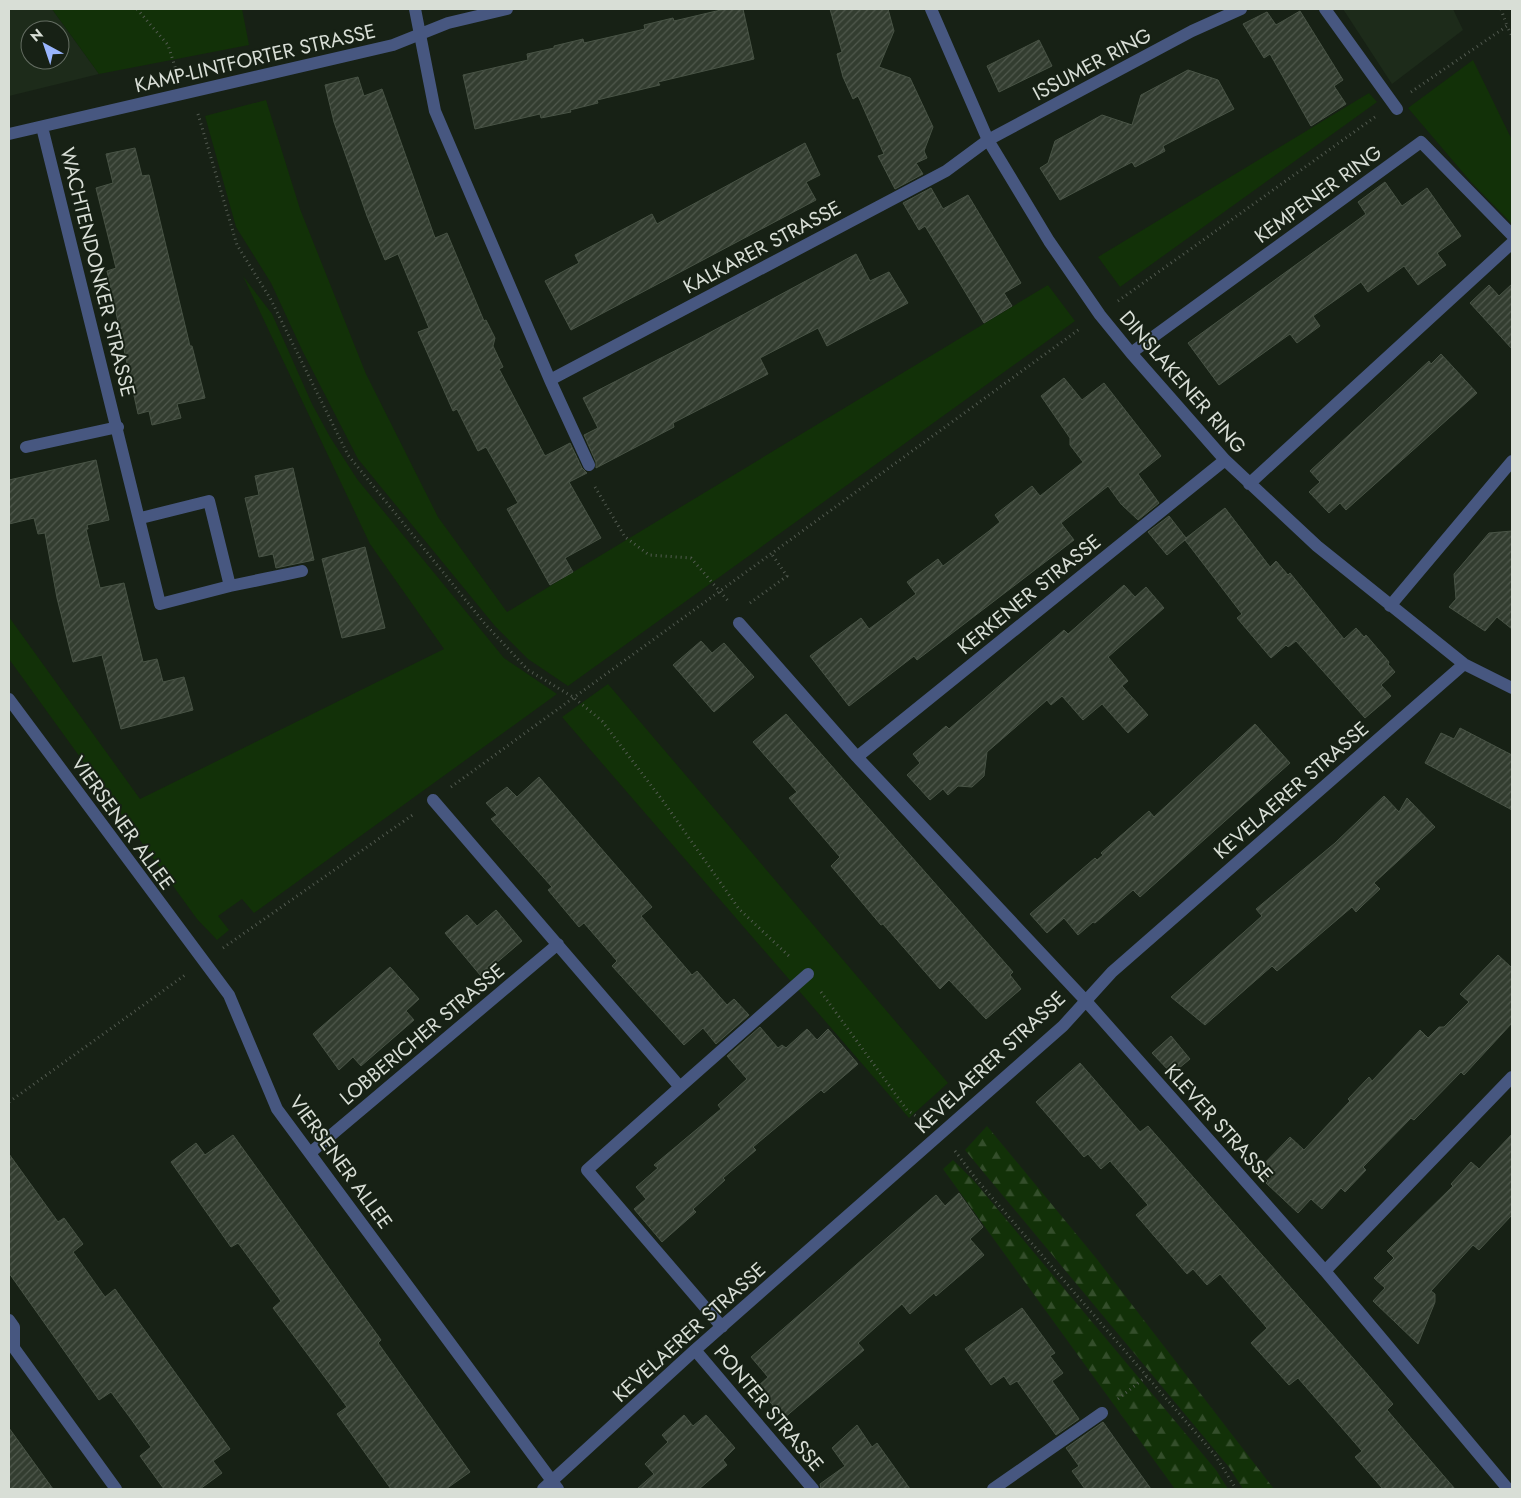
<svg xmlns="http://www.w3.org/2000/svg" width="1521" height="1498" viewBox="0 0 1521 1498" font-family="Jost,sans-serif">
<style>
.built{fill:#1d2b1a;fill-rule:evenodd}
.green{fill:#123108}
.forest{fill:url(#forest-firs)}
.building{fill:url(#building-hatch);stroke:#485345}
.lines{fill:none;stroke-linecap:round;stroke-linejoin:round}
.path{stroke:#535b51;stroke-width:3;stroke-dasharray:1 4;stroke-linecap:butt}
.street{stroke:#475780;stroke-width:12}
.labels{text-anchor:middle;stroke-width:4;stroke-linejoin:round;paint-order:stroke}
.street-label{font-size:20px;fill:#d8ded6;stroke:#172115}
</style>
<defs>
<pattern id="forest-firs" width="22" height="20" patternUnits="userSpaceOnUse" patternTransform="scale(1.25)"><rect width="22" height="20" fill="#123108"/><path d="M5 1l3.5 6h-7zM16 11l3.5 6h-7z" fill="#344e2b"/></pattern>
<pattern id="building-hatch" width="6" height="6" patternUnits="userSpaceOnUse" patternTransform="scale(1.25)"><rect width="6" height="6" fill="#333d30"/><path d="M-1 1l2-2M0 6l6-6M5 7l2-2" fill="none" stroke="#50594d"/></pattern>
</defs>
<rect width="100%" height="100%" fill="#172115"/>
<path class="built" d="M 9,9 L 52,9 L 99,74 L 9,96 ZM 30,30 L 60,30 L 60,60 L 30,60 Z
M 1343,9 L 1453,9 L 1463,30 L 1392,84 Z"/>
<path class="green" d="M 52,9 L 242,9 L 249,45 L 99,74 Z
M 1473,60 L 1512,140 L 1512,224 L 1471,182 L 1408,108 Z
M 1369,93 L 1377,102 L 1120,287 L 1098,257 Z
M 266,100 L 300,209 L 366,374 L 438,517 L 507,612 L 1048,285 L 1075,321 L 568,686 L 528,659 L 495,626 L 358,459 L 303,352 L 271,283 L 236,227 L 205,116 Z
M 243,276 L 272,314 L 312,404 L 330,437 L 357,479 L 504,658 L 557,694 L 254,913 L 242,899 L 218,916 L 229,930 L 217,940 L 197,919 L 9,659 L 9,617 L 140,799 L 444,649 L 370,544 Z
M 608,684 L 948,1083 L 909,1118 L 562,717 Z"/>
<path class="forest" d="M 987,1126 L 1096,1258 L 1274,1489 L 1243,1489 L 1229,1467 L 965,1150 Z
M 953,1160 L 974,1181 L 1216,1470 L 1228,1489 L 1175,1489 L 943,1169 Z"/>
<path class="building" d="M 725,9 L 743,9 L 754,59 L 658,82 L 660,85 L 597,100 L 598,103 L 570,110 L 571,112 L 541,118 L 540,114 L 475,129 L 463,75 L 528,60 L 527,54 L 554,48 L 554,46 L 583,39 L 584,43 L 645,29 L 644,25 L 673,18 L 674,21 Z
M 830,9 L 888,9 L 894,31 L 879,67 L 910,78 L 933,127 L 924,151 L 927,158 L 916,163 L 923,174 L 895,189 L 878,156 L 884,154 L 858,96 L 853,99 L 843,77 L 837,54 L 842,52 Z
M 1300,11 L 1343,80 L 1334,86 L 1346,104 L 1311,126 L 1270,54 L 1264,58 L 1243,24 L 1267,12 L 1276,25 Z
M 1039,40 L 1052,66 L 999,92 L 987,66 Z
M 1188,70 L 1218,80 L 1234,109 L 1163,146 L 1165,151 L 1135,167 L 1132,162 L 1060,200 L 1040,168 L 1048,163 L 1055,141 L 1102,115 L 1132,125 L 1141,95 Z
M 358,77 L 364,96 L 382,89 L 435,238 L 447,233 L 484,321 L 486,320 L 495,338 L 493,346 L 503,367 L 499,369 L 545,456 L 570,443 L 582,468 L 587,473 L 569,482 L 601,538 L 565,558 L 573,572 L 550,585 L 507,509 L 518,503 L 486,447 L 478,451 L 457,409 L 453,411 L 418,332 L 429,328 L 398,254 L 385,260 L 367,216 L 334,122 L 325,85 Z
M 805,143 L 820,175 L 806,182 L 816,200 L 571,330 L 545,281 L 579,263 L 575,255 L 652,214 L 657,224 Z
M 135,148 L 142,176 L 149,175 L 190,346 L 192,346 L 205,398 L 177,404 L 181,418 L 152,425 L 149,411 L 138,414 L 107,271 L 116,268 L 96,188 L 113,183 L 106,154 Z
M 1385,182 L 1402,206 L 1427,188 L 1461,236 L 1437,253 L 1446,265 L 1418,285 L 1404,266 L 1368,292 L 1361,282 L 1313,316 L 1320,326 L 1297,343 L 1290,334 L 1219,385 L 1188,343 L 1366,214 L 1358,202 Z
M 931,188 L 943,209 L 968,195 L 1021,283 L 1004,293 L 1012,306 L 984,323 L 925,226 L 919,230 L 903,203 Z
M 856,254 L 870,281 L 889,272 L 908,303 L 827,346 L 818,328 L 760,358 L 768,374 L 673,423 L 674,427 L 596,468 L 596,462 L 584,435 L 598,428 L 583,398 L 696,340 Z
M 1512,284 L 1512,349 L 1470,303 L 1489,285 L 1499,296 Z
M 1441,354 L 1477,393 L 1346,510 L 1340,503 L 1329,513 L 1309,492 L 1320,482 L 1310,471 L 1429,361 L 1431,364 Z
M 1064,378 L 1082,400 L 1104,383 L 1161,456 L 1138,474 L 1159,503 L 1138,520 L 1121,504 L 1108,486 L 1061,523 L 1074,540 L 917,660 L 914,656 L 849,706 L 810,656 L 861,618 L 869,629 L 916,594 L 907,582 L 938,559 L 943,566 L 989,531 L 1000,522 L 995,515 L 1032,486 L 1040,496 L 1083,462 L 1070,445 L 1070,438 L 1041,396 Z
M 96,460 L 109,520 L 87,525 L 88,529 L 86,529 L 100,588 L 124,583 L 143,662 L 157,659 L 163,682 L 184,677 L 193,710 L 121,729 L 102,655 L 73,662 L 57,598 L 45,533 L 38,534 L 34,518 L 9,524 L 9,480 Z
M 293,468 L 314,560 L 276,568 L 273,554 L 259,557 L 245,498 L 259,495 L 255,476 Z
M 1225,508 L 1270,567 L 1276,561 L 1288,575 L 1290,573 L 1344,639 L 1356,628 L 1364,637 L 1366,635 L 1389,662 L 1388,664 L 1395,672 L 1381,685 L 1391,696 L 1365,718 L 1296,641 L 1288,647 L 1286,645 L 1271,658 L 1237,618 L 1242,614 L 1185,540 L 1167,555 L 1148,532 L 1169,516 L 1186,538 Z
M 1512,531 L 1512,629 L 1497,617 L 1485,631 L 1449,607 L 1456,599 L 1454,574 L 1489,533 Z
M 365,547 L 385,628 L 342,638 L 322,559 Z
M 1124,585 L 1135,597 L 1146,587 L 1164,608 L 1108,657 L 1128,681 L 1122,686 L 1148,715 L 1128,733 L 1102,704 L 1083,720 L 1062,696 L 1051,705 L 1047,700 L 987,752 L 984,776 L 972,787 L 958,786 L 948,795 L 943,789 L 930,800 L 907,775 L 920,763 L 913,754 L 946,726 L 949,729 L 1064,630 L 1068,634 Z
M 701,641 L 712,653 L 724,643 L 754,677 L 714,712 L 673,665 Z
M 786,714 L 1013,972 L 1010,975 L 1021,989 L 986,1019 L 949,980 L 940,989 L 883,924 L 881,925 L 831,866 L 840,857 L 789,798 L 797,792 L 753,742 Z
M 1255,724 L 1290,763 L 1140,897 L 1133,890 L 1095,923 L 1093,922 L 1078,935 L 1064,918 L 1047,933 L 1030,914 L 1095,858 L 1097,860 L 1103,855 L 1101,853 L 1149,811 L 1154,817 Z
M 1460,728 L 1512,755 L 1512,810 L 1425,763 L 1441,733 L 1454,739 Z
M 539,777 L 652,907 L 641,916 L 692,975 L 697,971 L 727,1005 L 734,999 L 749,1015 L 716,1044 L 703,1028 L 684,1045 L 612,966 L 617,961 L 584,923 L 579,927 L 548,890 L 552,887 L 491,819 L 497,815 L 486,803 L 507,787 L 517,797 Z
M 1384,796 L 1399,812 L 1407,798 L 1435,827 L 1374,883 L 1380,889 L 1363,905 L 1356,912 L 1352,907 L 1277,971 L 1272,966 L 1205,1025 L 1171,997 L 1262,916 L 1256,909 L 1335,843 Z
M 496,910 L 522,941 L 481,976 L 445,933 L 467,915 L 477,926 Z
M 1498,955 L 1512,968 L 1512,1023 L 1464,1075 L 1461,1072 L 1414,1120 L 1411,1118 L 1363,1167 L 1366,1170 L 1345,1192 L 1341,1188 L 1322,1209 L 1311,1199 L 1298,1213 L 1266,1183 L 1268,1181 L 1258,1170 L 1290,1137 L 1304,1150 L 1350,1101 L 1348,1099 L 1369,1077 L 1372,1081 L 1420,1030 L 1428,1038 L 1439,1027 L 1444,1027 L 1469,1002 L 1460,994 Z
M 390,967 L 419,999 L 406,1011 L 414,1020 L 361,1066 L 353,1057 L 339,1070 L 313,1034 Z
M 760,1027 L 778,1048 L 782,1045 L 786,1048 L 807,1029 L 817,1040 L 828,1029 L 858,1064 L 824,1093 L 821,1090 L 753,1147 L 756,1150 L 723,1178 L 725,1180 L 693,1209 L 696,1212 L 662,1242 L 634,1209 L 646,1199 L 636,1187 L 658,1168 L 654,1165 L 721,1109 L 718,1105 L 747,1079 L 727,1056 Z
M 1171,1036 L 1190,1059 L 1172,1074 L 1152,1053 Z
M 1080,1063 L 1140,1132 L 1148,1126 L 1368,1375 L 1393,1404 L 1387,1410 L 1455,1489 L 1383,1489 L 1355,1457 L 1362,1451 L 1298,1378 L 1289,1385 L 1251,1343 L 1267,1328 L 1220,1274 L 1207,1285 L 1193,1269 L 1187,1274 L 1136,1215 L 1148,1205 L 1110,1161 L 1101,1169 L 1088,1154 L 1084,1157 L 1036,1102 Z
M 1512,1134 L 1512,1215 L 1479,1250 L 1473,1245 L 1431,1291 L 1435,1294 L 1435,1302 L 1418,1344 L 1373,1301 L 1385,1288 L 1374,1278 L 1394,1258 L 1387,1251 L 1453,1186 L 1451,1184 L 1471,1162 L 1479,1169 Z
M 233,1135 L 381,1340 L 378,1343 L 470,1472 L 446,1489 L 391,1489 L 337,1414 L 347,1407 L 273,1308 L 281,1301 L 238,1243 L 231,1247 L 171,1162 L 196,1143 L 205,1155 Z
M 9,1154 L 58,1222 L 64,1218 L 83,1244 L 73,1252 L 105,1297 L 115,1289 L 230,1449 L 213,1461 L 222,1473 L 200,1489 L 164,1489 L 140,1456 L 151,1447 L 131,1419 L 111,1392 L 99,1400 L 9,1273 Z
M 959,1193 L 983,1227 L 970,1239 L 984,1255 L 936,1296 L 934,1293 L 910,1314 L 902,1304 L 858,1343 L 864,1350 L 784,1418 L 757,1387 L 768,1377 L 751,1357 L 936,1195 L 945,1206 Z
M 1022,1308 L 1055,1353 L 1050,1356 L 1063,1373 L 1052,1381 L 1079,1419 L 1056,1435 L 1017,1381 L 1010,1385 L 1004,1376 L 991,1385 L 965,1349 Z
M 684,1415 L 693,1426 L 706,1415 L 735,1448 L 723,1460 L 727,1465 L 699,1489 L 637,1489 L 654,1474 L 645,1464 L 668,1442 L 662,1435 Z
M 1103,1422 L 1115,1439 L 1151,1489 L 1085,1489 L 1072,1471 L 1079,1466 L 1066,1448 Z
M 857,1425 L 872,1447 L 877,1443 L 910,1489 L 821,1489 L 820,1484 L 845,1466 L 832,1448 Z
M 9,1428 L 53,1489 L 9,1489 Z"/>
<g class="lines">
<path class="path" d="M 137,9 L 168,45 L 177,73
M 1501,9 L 1507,26
M 1411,92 L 1507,26 L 1512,36
M 198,114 L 237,245 L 270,298 L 348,455 L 485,624 L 528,670 L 573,697 L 602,721 L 663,801 L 739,909 L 791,958
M 1118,301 L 1375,117
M 595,487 L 625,537 L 649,555 L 691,558 L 729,602
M 750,603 L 787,576 L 771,553
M 451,787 L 1081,328
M 223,948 L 414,814
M 821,992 L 907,1110 L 922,1120
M 9,1102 L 185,975
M 955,1151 L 976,1179 L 1215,1455 L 1236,1489
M 1118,1399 L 1147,1376"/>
<path class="street" d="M 415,9 L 435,111 L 550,380 L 589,465
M 931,9 L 988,140 L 1049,241 L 1100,315 L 1131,353 L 1225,460 L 1317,546 L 1464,664 L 1512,688
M 1325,9 L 1397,109
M 42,127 L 160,604 L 230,586 L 209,501 L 141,518
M 9,134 L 393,45 L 448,23 L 507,9
M 1131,353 L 1421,142 L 1512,235
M 550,380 L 946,171 L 988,140 L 1192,31 L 1241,9
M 26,447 L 118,427
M 1225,460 L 857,757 L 1085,1000 L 1325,1271 L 1508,1489
M 1249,484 L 1512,243
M 230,586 L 302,571
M 1390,606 L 1512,461
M 739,623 L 857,757
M 9,699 L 229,995 L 277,1109 L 558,1489
M 433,800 L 680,1087 L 587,1170 L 722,1327
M 680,1087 L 808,974
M 310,1153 L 558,944
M 1325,1271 L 1512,1077
M 9,1320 L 14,1327 L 14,1348 L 116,1489
M 695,1350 L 813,1489
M 543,1489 L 695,1350 L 1063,1026 L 1112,972 L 1464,664
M 993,1489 L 1102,1413"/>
</g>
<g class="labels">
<g class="street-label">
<text transform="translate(255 58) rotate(-13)" y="7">KAMP-LINTFORTER STRASSE</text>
<text transform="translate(1092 64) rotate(-28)" y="7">ISSUMER RING</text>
<text transform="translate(1318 194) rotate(-36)" y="7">KEMPENER RING</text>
<text transform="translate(762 247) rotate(-28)" y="7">KALKARER STRASSE</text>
<text transform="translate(98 272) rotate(76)" y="7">WACHTENDONKER STRASSE</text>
<text transform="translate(1183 382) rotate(49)" y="7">DINSLAKENER RING</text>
<text transform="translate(1029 594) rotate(-39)" y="7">KERKENER STRASSE</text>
<text transform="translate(1291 790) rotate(-41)" y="7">KEVELAERER STRASSE</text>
<text transform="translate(123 823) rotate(54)" y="7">VIERSENER ALLEE</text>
<text transform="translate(422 1034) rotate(-40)" y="7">LOBBERICHER STRASSE</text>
<text transform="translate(990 1062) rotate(-43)" y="7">KEVELAERER STRASSE</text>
<text transform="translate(1219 1123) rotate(48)" y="7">KLEVER STRASSE</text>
<text transform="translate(341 1162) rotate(54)" y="7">VIERSENER ALLEE</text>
<text transform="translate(689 1332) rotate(-42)" y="7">KEVELAERER STRASSE</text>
<text transform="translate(769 1408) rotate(50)" y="7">PONTER STRASSE</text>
</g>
</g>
<rect width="1521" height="1498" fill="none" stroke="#d8ded6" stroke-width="20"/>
<g transform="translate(45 45) rotate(320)"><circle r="24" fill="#172115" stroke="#646d62"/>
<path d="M0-4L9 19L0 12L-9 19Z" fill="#99b5fd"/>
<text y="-8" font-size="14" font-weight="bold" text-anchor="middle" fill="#d8ded6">N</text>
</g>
</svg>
